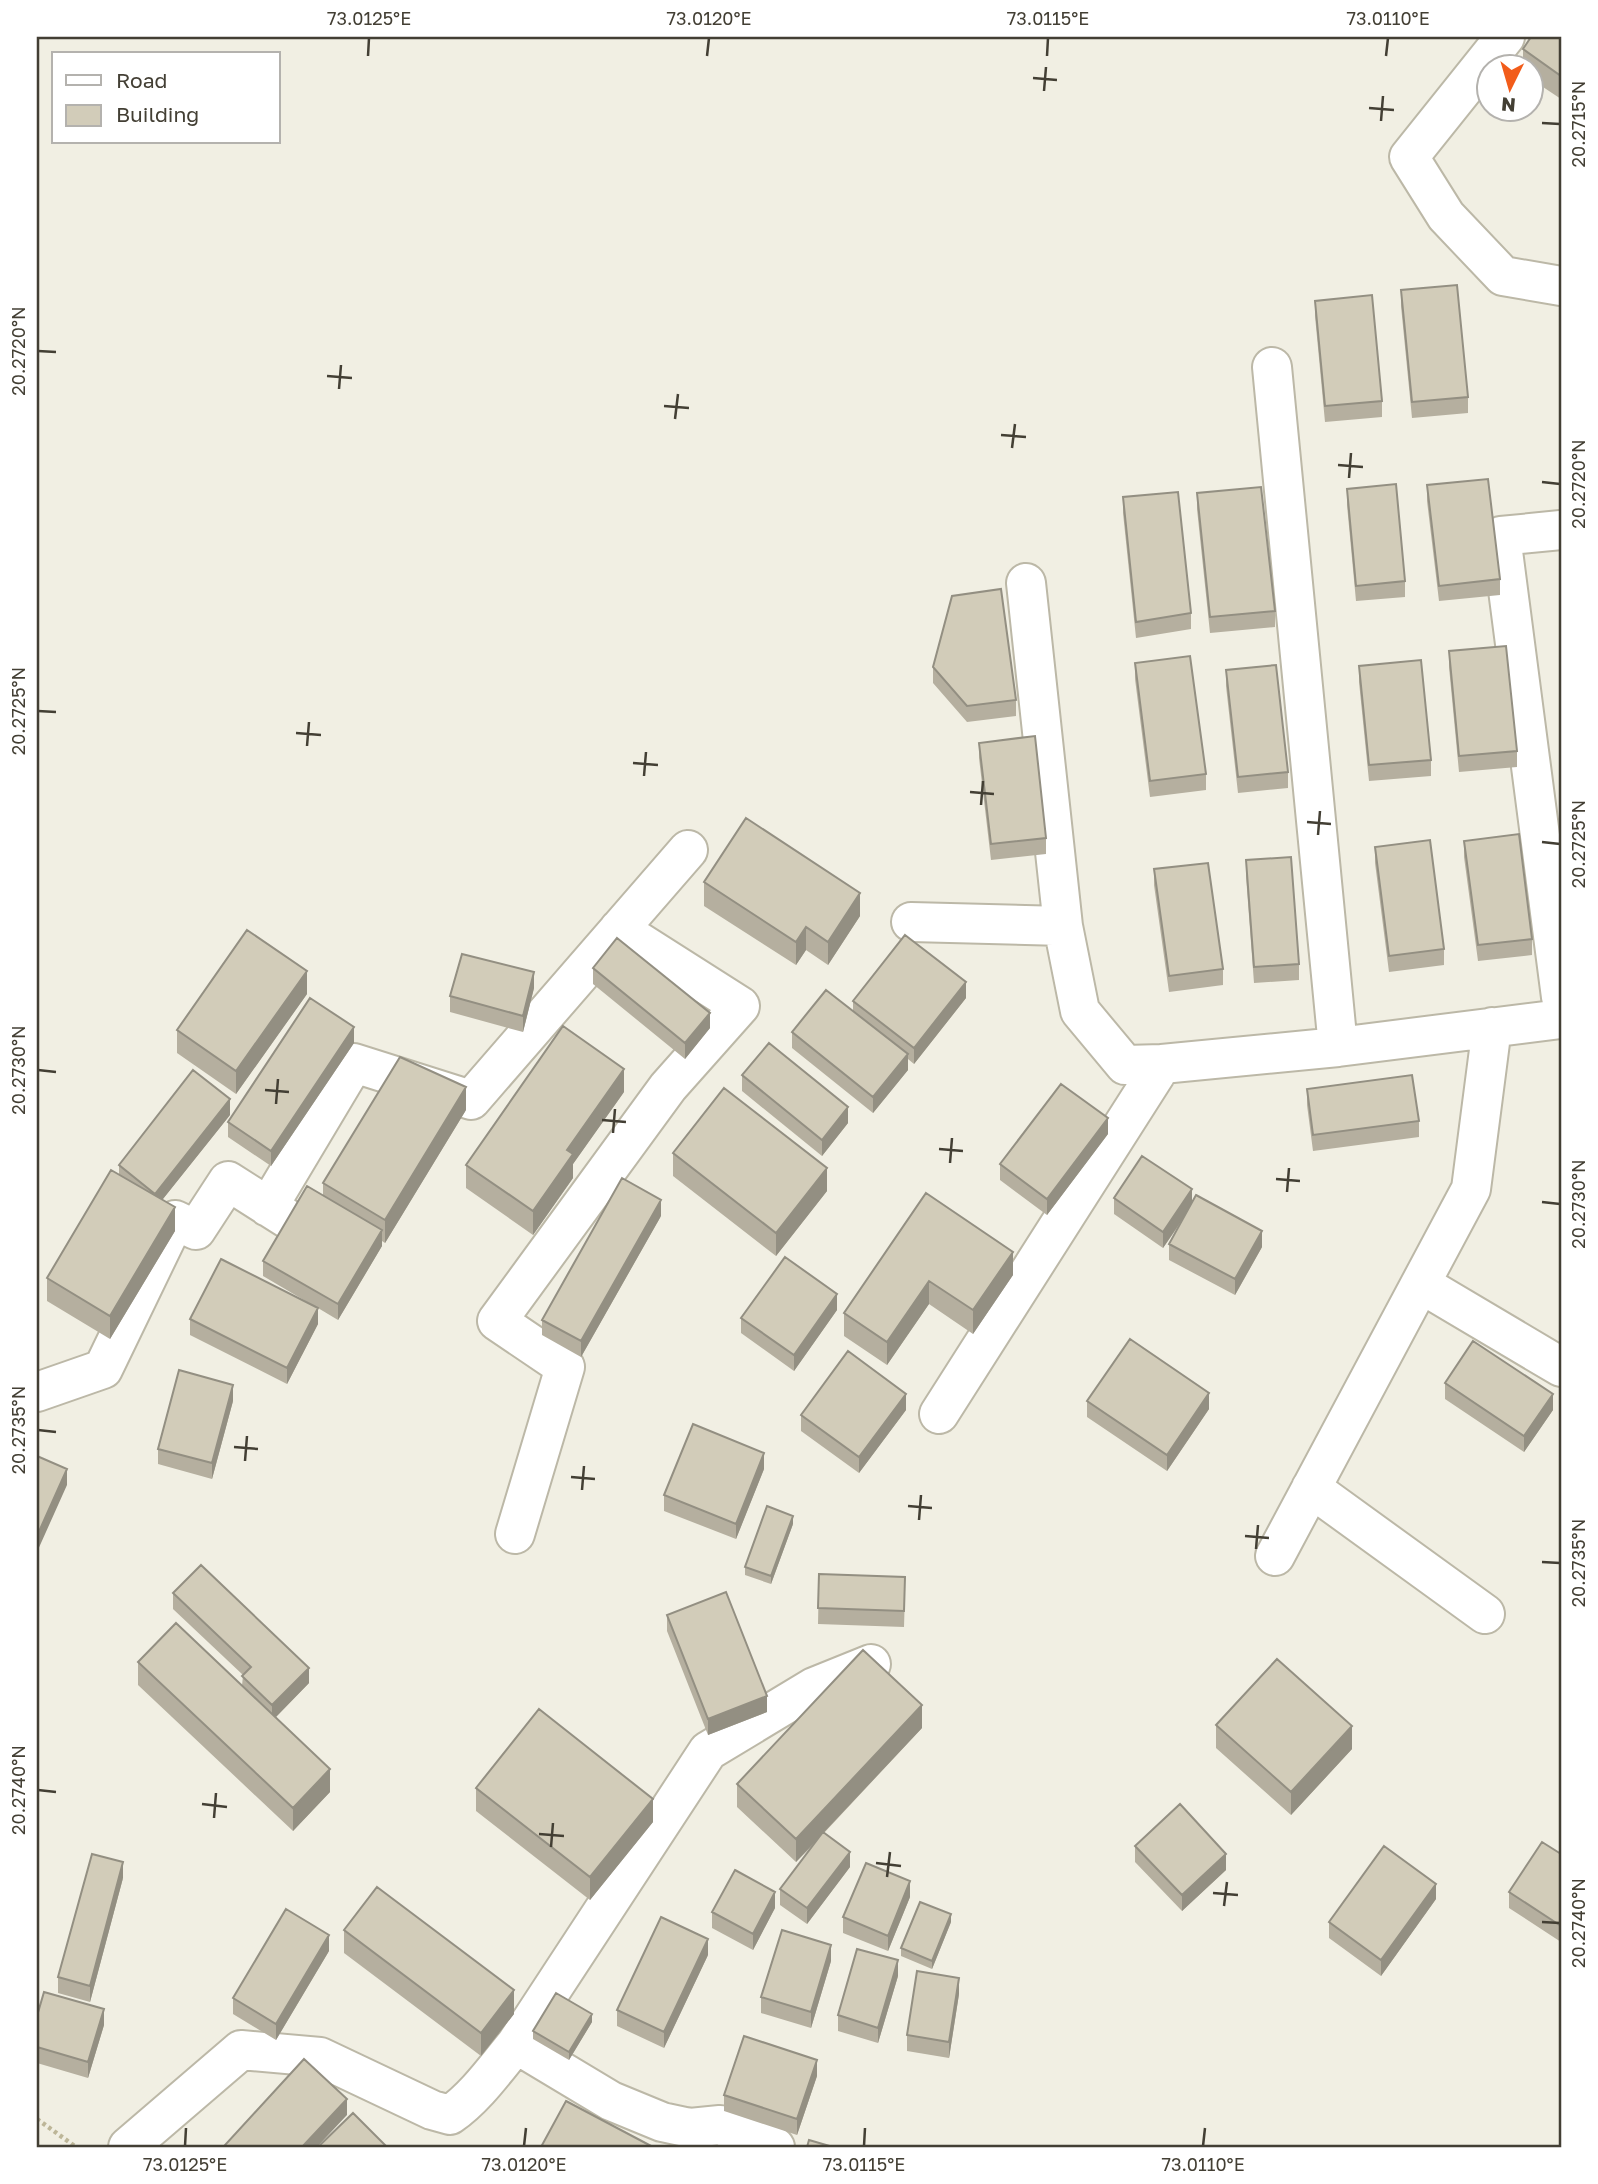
<svg xmlns="http://www.w3.org/2000/svg" width="1598" height="2184" viewBox="0 0 1598 2184" font-family="'Golos Text',sans-serif">
<style>
.lines{fill:none;stroke-linecap:round;stroke-linejoin:round}
.minor-casing{stroke:#bcb8a7;stroke-width:42}
.path{stroke:#bdb698;stroke-width:4.5;stroke-dasharray:3.5 3.5;stroke-linecap:butt}
.minor{stroke:#fff;stroke-width:38}
.wall{fill:#b5af9f}
.shaded-wall{fill:#938f82}
.building{fill:#d2ccb9;stroke:#938f82;stroke-width:2}
.ticks{fill:none;stroke:#433f34;stroke-width:2.5}
.neatline{fill:none;stroke:#433f34;stroke-width:2.5}
.ticks-label{font-size:18px;text-anchor:middle;fill:#433f34}
</style>
<rect width="100%" height="100%" fill="#f1efe3"/>
<g class="lines">
<defs>
<path id="minor" d="M 1505,37 L 1409,157 L 1446,216 L 1503,276 L 1561,286
M 1272,367 L 1338,1047
M 1561,530 L 1501,536 L 1561,997
M 1026,583 L 1063,926
M 911,922 L 1063,926 L 1080,1011 L 1125,1065 L 1162,1064
M 268,1207 L 354,1063 L 471,1100 L 688,850
M 1421,1284 L 1561,1367
M 37,1392 L 103,1369 L 175,1220 L 196,1230 L 228,1181 L 291,1221
M 939,1414 L 1162,1064 L 1338,1047 L 1561,1019
M 1311,1488 L 1485,1614
M 515,1534 L 565,1367 L 497,1321 L 668,1087 L 740,1006 L 619,929
M 1275,1556 L 1471,1189 L 1492,1027
M 128,2147 L 241,2050 L 320,2057 L 432,2110 L 450,2115 C 476,2097 496,2068 516,2044
M 775,2147 L 720,2125 L 690,2128 L 662,2122 L 611,2101 L 516,2044 L 708,1751 L 814,1687 L 871,1664"/>
</defs>
<use href="#minor" class="minor-casing"/>
<path class="path" d="M 37,2119 L 76,2147"/>
<use href="#minor" class="minor"/>
</g>
<path class="wall" d="M 1561,37 L 1561,99 L 1531,79 L 1531,66 L 1523,66 L 1523,49 Z
M 1401,290 L 1468,397 L 1468,413 L 1412,418 L 1401,306 Z
M 1315,301 L 1382,401 L 1382,417 L 1325,422 L 1315,316 Z
M 1427,485 L 1500,579 L 1500,595 L 1439,601 L 1427,501 Z
M 1347,489 L 1405,581 L 1405,597 L 1356,601 L 1347,505 Z
M 1197,493 L 1275,611 L 1275,627 L 1210,633 L 1197,509 Z
M 1123,497 L 1191,613 L 1191,629 L 1136,638 L 1123,513 Z
M 1449,651 L 1517,751 L 1517,767 L 1459,772 L 1449,667 Z
M 1135,663 L 1206,774 L 1206,790 L 1150,797 L 1135,679 Z
M 1359,666 L 1431,760 L 1431,776 L 1369,781 L 1359,682 Z
M 933,667 L 1016,700 L 1016,716 L 967,722 L 933,683 Z
M 1226,670 L 1288,772 L 1288,788 L 1238,793 L 1226,686 Z
M 979,743 L 1046,838 L 1046,854 L 991,860 L 979,758 Z
M 1464,841 L 1532,939 L 1532,955 L 1478,961 L 1464,857 Z
M 1375,847 L 1444,949 L 1444,965 L 1389,972 L 1375,863 Z
M 1246,860 L 1299,964 L 1299,980 L 1254,983 L 1246,876 Z
M 1154,869 L 1223,969 L 1223,985 L 1169,992 L 1154,885 Z
M 704,882 L 860,916 L 828,965 L 806,950 L 796,965 L 704,906 Z
M 593,968 L 710,1028 L 685,1059 L 593,984 Z
M 534,988 L 523,1032 L 450,1012 L 450,996 Z
M 307,994 L 236,1094 L 177,1053 L 177,1030 Z
M 966,998 L 914,1064 L 908,1059 L 908,1070 L 873,1113 L 792,1048 L 792,1032 L 853,1011 L 853,1001 Z
M 354,1043 L 271,1166 L 228,1137 L 228,1122 Z
M 742,1075 L 848,1123 L 822,1156 L 742,1091 Z
M 1307,1089 L 1419,1121 L 1419,1137 L 1313,1151 L 1307,1105 Z
M 624,1092 L 573,1164 L 573,1178 L 533,1235 L 466,1188 L 466,1165 Z
M 466,1110 L 385,1243 L 382,1241 L 382,1246 L 338,1320 L 318,1308 L 318,1324 L 287,1384 L 190,1335 L 190,1319 L 314,1306 L 263,1276 L 263,1261 L 323,1196 L 323,1183 Z
M 230,1115 L 162,1200 L 175,1231 L 110,1339 L 47,1301 L 47,1278 L 119,1174 L 119,1165 Z
M 1108,1134 L 1047,1215 L 1000,1180 L 1000,1164 Z
M 673,1153 L 827,1191 L 776,1256 L 673,1176 Z
M 926,1193 L 1013,1275 L 973,1334 L 929,1304 L 887,1365 L 844,1336 L 844,1313 Z
M 1114,1198 L 1192,1201 L 1262,1247 L 1235,1295 L 1169,1260 L 1169,1244 L 1182,1221 L 1163,1248 L 1114,1214 Z
M 661,1216 L 581,1357 L 542,1335 L 542,1320 Z
M 837,1310 L 794,1371 L 741,1333 L 741,1318 Z
M 1445,1383 L 1553,1410 L 1524,1452 L 1445,1399 Z
M 233,1401 L 212,1479 L 158,1464 L 158,1449 Z
M 1087,1401 L 1209,1409 L 1167,1471 L 1087,1417 Z
M 906,1410 L 859,1473 L 801,1431 L 801,1415 Z
M 764,1469 L 736,1539 L 664,1511 L 664,1495 Z
M 793,1524 L 771,1584 L 745,1575 L 745,1567 Z
M 819,1574 L 905,1593 L 904,1627 L 818,1624 Z
M 173,1593 L 309,1683 L 276,1717 L 330,1792 L 293,1831 L 138,1685 L 138,1662 L 242,1686 L 243,1675 L 173,1609 Z
M 667,1615 L 767,1712 L 708,1735 L 667,1631 Z
M 1216,1725 L 1352,1749 L 1291,1815 L 1216,1748 Z
M 922,1728 L 824,1833 L 850,1867 L 807,1924 L 780,1905 L 780,1889 L 816,1842 L 796,1862 L 737,1807 L 737,1784 Z
M 476,1788 L 653,1822 L 590,1900 L 476,1811 Z
M 1135,1846 L 1226,1870 L 1182,1911 L 1135,1862 Z
M 1561,1854 L 1561,1942 L 1509,1908 L 1509,1892 Z
M 123,1878 L 90,2002 L 58,1993 L 58,1977 Z
M 910,1897 L 888,1951 L 843,1933 L 843,1917 Z
M 1436,1899 L 1381,1976 L 1329,1938 L 1329,1922 Z
M 775,1908 L 753,1950 L 712,1928 L 712,1912 Z
M 951,1922 L 932,1969 L 901,1956 L 901,1948 Z
M 344,1930 L 514,2014 L 481,2056 L 344,1953 Z
M 329,1951 L 276,2040 L 233,2014 L 233,1998 Z
M 708,1955 L 664,2048 L 617,2026 L 617,2010 Z
M 831,1961 L 811,2028 L 761,2013 L 761,1997 Z
M 898,1976 L 878,2043 L 838,2031 L 838,2015 Z
M 959,1994 L 949,2058 L 907,2051 L 907,2035 Z
M 37,2016 L 104,2025 L 88,2078 L 37,2063 Z
M 592,2022 L 569,2060 L 533,2039 L 533,2031 Z
M 817,2076 L 797,2135 L 724,2111 L 724,2095 Z"/>
<path class="shaded-wall" d="M 860,893 L 860,916 L 828,965 L 828,942 Z
M 806,927 L 806,950 L 796,965 L 796,942 Z
M 307,971 L 307,994 L 236,1094 L 236,1071 Z
M 534,972 L 534,988 L 523,1032 L 523,1016 Z
M 966,982 L 966,998 L 914,1064 L 914,1048 Z
M 710,1013 L 710,1028 L 685,1059 L 685,1043 Z
M 354,1027 L 354,1043 L 271,1166 L 271,1151 Z
M 908,1054 L 908,1070 L 873,1113 L 873,1097 Z
M 624,1069 L 624,1092 L 573,1164 L 573,1178 L 533,1235 L 533,1211 L 567,1150 Z
M 466,1087 L 466,1110 L 385,1243 L 385,1220 Z
M 230,1099 L 230,1115 L 155,1209 L 155,1194 Z
M 848,1107 L 848,1123 L 822,1156 L 822,1140 Z
M 1108,1118 L 1108,1134 L 1047,1215 L 1047,1199 Z
M 827,1168 L 827,1191 L 776,1256 L 776,1233 Z
M 1192,1189 L 1192,1205 L 1163,1248 L 1163,1232 Z
M 661,1200 L 661,1216 L 581,1357 L 581,1341 Z
M 175,1207 L 175,1231 L 110,1339 L 110,1316 Z
M 382,1230 L 382,1246 L 338,1320 L 338,1304 Z
M 1262,1231 L 1262,1247 L 1235,1295 L 1235,1279 Z
M 1013,1252 L 1013,1275 L 973,1334 L 973,1310 Z
M 929,1281 L 929,1304 L 887,1365 L 887,1342 Z
M 837,1294 L 837,1310 L 794,1371 L 794,1355 Z
M 318,1308 L 318,1324 L 287,1384 L 287,1368 Z
M 233,1385 L 233,1401 L 212,1479 L 212,1463 Z
M 1209,1393 L 1209,1409 L 1167,1471 L 1167,1455 Z
M 906,1394 L 906,1410 L 859,1473 L 859,1457 Z
M 1553,1394 L 1553,1410 L 1524,1452 L 1524,1436 Z
M 764,1453 L 764,1469 L 736,1539 L 736,1524 Z
M 67,1469 L 67,1485 L 37,1552 L 37,1536 Z
M 793,1516 L 793,1524 L 771,1584 L 771,1576 Z
M 309,1668 L 309,1683 L 272,1721 L 272,1705 Z
M 767,1696 L 767,1712 L 708,1735 L 708,1719 Z
M 922,1705 L 922,1728 L 796,1862 L 796,1839 Z
M 1352,1726 L 1352,1749 L 1291,1815 L 1291,1792 Z
M 330,1769 L 330,1792 L 293,1831 L 293,1808 Z
M 653,1799 L 653,1822 L 590,1900 L 590,1877 Z
M 850,1852 L 850,1867 L 807,1924 L 807,1908 Z
M 1226,1854 L 1226,1870 L 1182,1911 L 1182,1895 Z
M 123,1862 L 123,1878 L 90,2002 L 90,1986 Z
M 910,1881 L 910,1897 L 888,1951 L 888,1936 Z
M 1436,1884 L 1436,1899 L 1381,1976 L 1381,1960 Z
M 39,1888 L 39,1904 L 37,1910 L 37,1895 Z
M 775,1892 L 775,1908 L 753,1950 L 753,1934 Z
M 951,1914 L 951,1922 L 932,1969 L 932,1961 Z
M 329,1935 L 329,1951 L 276,2040 L 276,2024 Z
M 708,1939 L 708,1955 L 664,2048 L 664,2032 Z
M 831,1945 L 831,1961 L 811,2028 L 811,2012 Z
M 898,1960 L 898,1976 L 878,2043 L 878,2028 Z
M 959,1978 L 959,1994 L 949,2058 L 949,2042 Z
M 514,1990 L 514,2014 L 481,2056 L 481,2033 Z
M 104,2009 L 104,2025 L 88,2078 L 88,2062 Z
M 592,2014 L 592,2022 L 569,2060 L 569,2052 Z
M 817,2060 L 817,2076 L 797,2135 L 797,2119 Z
M 347,2099 L 347,2115 L 317,2147 L 302,2147 Z"/>
<path class="building" d="M 1531,37 L 1561,37 L 1561,76 L 1523,49 Z
M 1457,285 L 1468,397 L 1412,402 L 1401,290 Z
M 1372,295 L 1382,401 L 1325,406 L 1315,301 Z
M 1488,479 L 1500,579 L 1439,586 L 1427,485 Z
M 1396,484 L 1405,581 L 1356,586 L 1347,489 Z
M 1261,487 L 1275,611 L 1210,617 L 1197,493 Z
M 1178,492 L 1191,613 L 1136,622 L 1123,497 Z
M 1001,589 L 1016,700 L 967,706 L 933,667 L 952,596 Z
M 1506,646 L 1517,751 L 1459,756 L 1449,651 Z
M 1190,656 L 1206,774 L 1150,781 L 1135,663 Z
M 1421,660 L 1431,760 L 1369,765 L 1359,666 Z
M 1276,665 L 1288,772 L 1238,777 L 1226,670 Z
M 1035,736 L 1046,838 L 991,844 L 979,743 Z
M 746,818 L 860,893 L 828,942 L 806,927 L 796,942 L 704,882 Z
M 1519,834 L 1532,939 L 1478,945 L 1464,841 Z
M 1430,840 L 1444,949 L 1389,956 L 1375,847 Z
M 1291,857 L 1299,964 L 1254,967 L 1246,860 Z
M 1208,863 L 1223,969 L 1169,976 L 1154,869 Z
M 247,930 L 307,971 L 236,1071 L 177,1030 Z
M 905,935 L 966,982 L 914,1048 L 853,1001 Z
M 617,938 L 710,1013 L 685,1043 L 593,968 Z
M 462,954 L 534,972 L 523,1016 L 450,996 Z
M 826,990 L 908,1054 L 873,1097 L 792,1032 Z
M 310,998 L 354,1027 L 271,1151 L 228,1122 Z
M 563,1026 L 624,1069 L 567,1150 L 573,1154 L 533,1211 L 466,1165 Z
M 769,1043 L 848,1107 L 822,1140 L 742,1075 Z
M 400,1057 L 466,1087 L 385,1220 L 323,1183 Z
M 193,1070 L 230,1099 L 155,1194 L 119,1165 Z
M 1412,1075 L 1419,1121 L 1313,1135 L 1307,1089 Z
M 1061,1084 L 1108,1118 L 1047,1199 L 1000,1164 Z
M 724,1088 L 827,1168 L 776,1233 L 673,1153 Z
M 1142,1156 L 1192,1189 L 1163,1232 L 1114,1198 Z
M 111,1170 L 175,1207 L 110,1316 L 47,1278 Z
M 622,1178 L 661,1200 L 581,1341 L 542,1320 Z
M 307,1186 L 382,1230 L 338,1304 L 263,1261 Z
M 926,1193 L 1013,1252 L 973,1310 L 929,1281 L 887,1342 L 844,1313 Z
M 1196,1195 L 1262,1231 L 1235,1279 L 1169,1244 Z
M 785,1257 L 837,1294 L 794,1355 L 741,1318 Z
M 221,1259 L 318,1308 L 287,1368 L 190,1319 Z
M 1130,1339 L 1209,1393 L 1167,1455 L 1087,1401 Z
M 1473,1341 L 1553,1394 L 1524,1436 L 1445,1383 Z
M 848,1351 L 906,1394 L 859,1457 L 801,1415 Z
M 179,1370 L 233,1385 L 212,1463 L 158,1449 Z
M 693,1424 L 764,1453 L 736,1524 L 664,1495 Z
M 37,1456 L 67,1469 L 37,1536 Z
M 767,1506 L 793,1516 L 771,1576 L 745,1567 Z
M 201,1565 L 309,1668 L 272,1705 L 242,1676 L 251,1667 L 173,1593 Z
M 819,1574 L 905,1577 L 904,1611 L 818,1608 Z
M 726,1592 L 767,1696 L 708,1719 L 667,1615 Z
M 176,1623 L 330,1769 L 293,1808 L 138,1662 Z
M 863,1650 L 922,1705 L 796,1839 L 737,1784 Z
M 1277,1659 L 1352,1726 L 1291,1792 L 1216,1725 Z
M 539,1709 L 653,1799 L 590,1877 L 476,1788 Z
M 1180,1804 L 1226,1854 L 1182,1895 L 1135,1846 Z
M 823,1832 L 850,1852 L 807,1908 L 780,1889 Z
M 1542,1842 L 1561,1854 L 1561,1926 L 1509,1892 Z
M 1384,1846 L 1436,1884 L 1381,1960 L 1329,1922 Z
M 92,1854 L 123,1862 L 90,1986 L 58,1977 Z
M 866,1863 L 910,1881 L 888,1936 L 843,1917 Z
M 735,1870 L 775,1892 L 753,1934 L 712,1912 Z
M 377,1887 L 514,1990 L 481,2033 L 344,1930 Z
M 920,1902 L 951,1914 L 932,1961 L 901,1948 Z
M 286,1909 L 329,1935 L 276,2024 L 233,1998 Z
M 661,1917 L 708,1939 L 664,2032 L 617,2010 Z
M 782,1930 L 831,1945 L 811,2012 L 761,1997 Z
M 857,1949 L 898,1960 L 878,2028 L 838,2015 Z
M 917,1971 L 959,1978 L 949,2042 L 907,2035 Z
M 44,1992 L 104,2009 L 88,2062 L 37,2047 L 37,2016 Z
M 556,1993 L 592,2014 L 569,2052 L 533,2031 Z
M 744,2036 L 817,2060 L 797,2119 L 724,2095 Z
M 304,2059 L 347,2099 L 302,2147 L 228,2147 L 225,2145 Z
M 566,2101 L 653,2147 L 541,2147 Z
M 353,2113 L 387,2147 L 318,2147 Z
M 809,2140 L 833,2147 L 807,2147 Z"/>
<path class="ticks" d="M 368,56 L 369,38M 707,56 L 709,38M 1047,56 L 1048,38M 1386,56 L 1388,38M 1033,78 L 1057,80M 1044,91 L 1046,67M 1369,108 L 1394,110M 1381,121 L 1383,96M 1542,123 L 1560,124M 38,351 L 56,352M 327,376 L 352,378M 339,389 L 341,365M 664,406 L 689,408M 675,419 L 678,394M 1001,435 L 1026,437M 1012,448 L 1015,424M 1338,465 L 1363,467M 1349,478 L 1351,453M 1542,482 L 1560,484M 38,711 L 56,712M 296,733 L 321,735M 307,746 L 309,722M 633,763 L 658,765M 644,776 L 646,752M 970,792 L 994,794M 981,805 L 983,781M 1307,822 L 1331,824M 1318,835 L 1320,811M 1542,842 L 1560,844M 38,1070 L 56,1072M 265,1090 L 289,1092M 276,1104 L 278,1079M 602,1120 L 626,1122M 613,1133 L 615,1109M 939,1149 L 963,1151M 950,1163 L 952,1138M 1276,1179 L 1300,1181M 1287,1192 L 1289,1168M 1542,1202 L 1560,1204M 38,1430 L 56,1432M 234,1447 L 258,1449M 245,1461 L 247,1436M 571,1477 L 595,1479M 582,1490 L 584,1466M 908,1506 L 932,1508M 919,1520 L 921,1495M 1245,1536 L 1269,1538M 1256,1549 L 1258,1525M 1542,1562 L 1560,1563M 38,1790 L 56,1792M 202,1804 L 227,1807M 214,1818 L 216,1793M 539,1834 L 564,1836M 551,1847 L 553,1823M 876,1863 L 901,1866M 887,1877 L 890,1852M 1213,1893 L 1238,1895M 1224,1906 L 1227,1882M 1542,1922 L 1560,1923M 185,2146 L 186,2128M 524,2146 L 526,2128M 864,2146 L 865,2128M 1203,2146 L 1205,2128"/>
<rect width="1598" height="2184" fill="none" stroke="#ffffff" stroke-width="77"/>
<rect x="52" y="52" width="228" height="91" fill="#ffffff" stroke="#b4b2ae" stroke-width="2"/>
<rect x="66" y="75" width="35" height="10" fill="#ffffff" stroke="#b4b2ae" stroke-width="2"/>
<text x="116" y="88" font-size="21" fill="#433f34">Road</text>
<rect x="66" y="105" width="35" height="21" fill="#d2ccb9" stroke="#b4b2ae" stroke-width="2"/>
<text x="116" y="122" font-size="21" fill="#433f34">Building</text>
<g transform="translate(1510 88) rotate(185)"><circle r="33" fill="#ffffff" stroke="#b4b2ae" stroke-width="2"/>
<path d="M0-5L12 26L0 18L-12 26Z" fill="#f25c1a"/>
<text y="-10" font-size="19" font-weight="bold" text-anchor="middle" fill="#433f34">N</text>
</g>
<rect x="38" y="38" width="1522" height="2108" class="neatline"/>
<g class="ticks-label">
<text x="369" y="25">73.0125°E</text>
<text x="709" y="25">73.0120°E</text>
<text x="1048" y="25">73.0115°E</text>
<text x="1388" y="25">73.0110°E</text>
<text transform="translate(1579 124) rotate(-90)" y="6">20.2715°N</text>
<text transform="translate(19 351) rotate(-90)" y="6">20.2720°N</text>
<text transform="translate(1579 484) rotate(-90)" y="6">20.2720°N</text>
<text transform="translate(19 711) rotate(-90)" y="6">20.2725°N</text>
<text transform="translate(1579 844) rotate(-90)" y="6">20.2725°N</text>
<text transform="translate(19 1070) rotate(-90)" y="6">20.2730°N</text>
<text transform="translate(1579 1204) rotate(-90)" y="6">20.2730°N</text>
<text transform="translate(19 1430) rotate(-90)" y="6">20.2735°N</text>
<text transform="translate(1579 1563) rotate(-90)" y="6">20.2735°N</text>
<text transform="translate(19 1790) rotate(-90)" y="6">20.2740°N</text>
<text transform="translate(1579 1923) rotate(-90)" y="6">20.2740°N</text>
<text x="185" y="2171">73.0125°E</text>
<text x="524" y="2171">73.0120°E</text>
<text x="864" y="2171">73.0115°E</text>
<text x="1203" y="2171">73.0110°E</text>
</g>
</svg>
